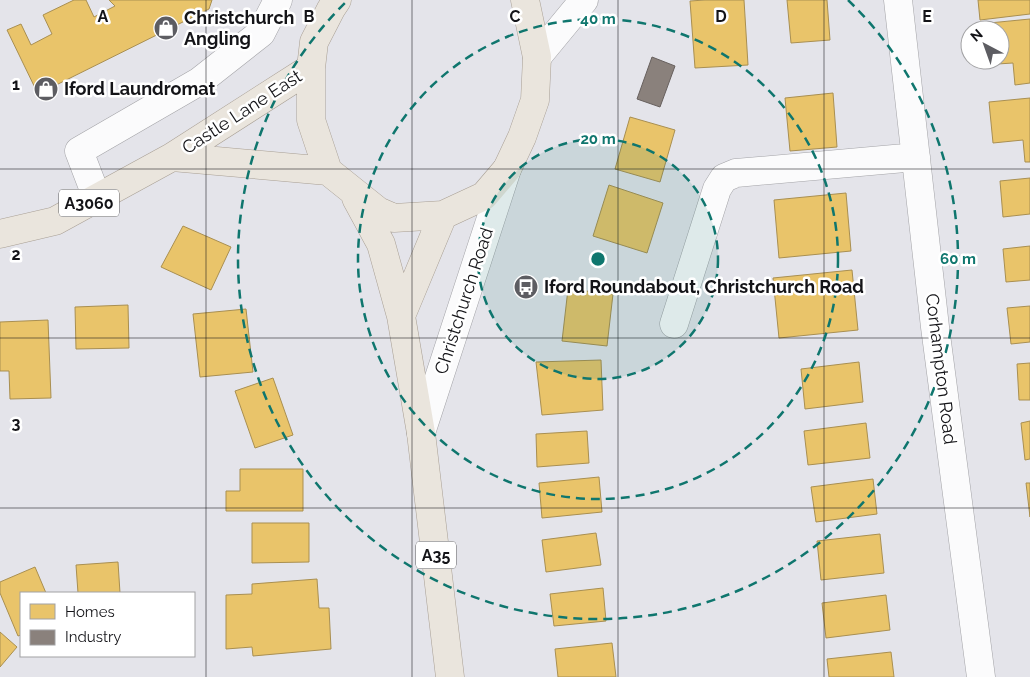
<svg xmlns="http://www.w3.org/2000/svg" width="1030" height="677" viewBox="0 0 1030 677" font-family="Raleway,sans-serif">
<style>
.homes{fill:#e9c46a;stroke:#a98f51}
.industry{fill:#8a817c;stroke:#67605e}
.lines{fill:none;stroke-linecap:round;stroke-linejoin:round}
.minor-casing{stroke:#a3a3a7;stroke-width:29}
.major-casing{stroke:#a89f94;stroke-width:29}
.minor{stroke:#fbfbfc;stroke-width:28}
.major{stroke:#eae5dd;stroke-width:28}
.grid{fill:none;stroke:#141418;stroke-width:1;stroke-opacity:0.55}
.ring{fill:none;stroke:#0f766e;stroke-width:2.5;stroke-dasharray:9 6}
.labels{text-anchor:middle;stroke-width:5;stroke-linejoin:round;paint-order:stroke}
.shield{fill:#fff;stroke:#5a5a5d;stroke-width:1}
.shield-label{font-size:16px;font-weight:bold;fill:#141418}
.poi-label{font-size:18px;font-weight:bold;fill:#141418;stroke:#fff;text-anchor:start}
.street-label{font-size:18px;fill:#141418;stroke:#fff}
.grid-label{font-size:16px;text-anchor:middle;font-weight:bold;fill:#141418;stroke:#fff;stroke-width:5;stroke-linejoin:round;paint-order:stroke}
.centre{fill:#0f766e;stroke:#fff;stroke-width:2.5}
.ring-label{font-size:15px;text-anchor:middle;font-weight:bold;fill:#0f766e;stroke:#fff;stroke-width:5;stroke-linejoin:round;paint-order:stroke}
</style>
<rect width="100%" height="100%" fill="#e4e4ea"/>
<path class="homes" d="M 74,0 L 86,0 L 94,17 L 115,6 L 109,0 L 212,0 L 209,9 L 38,94 L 7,30 L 21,24 L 31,45 L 52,34 L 43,15 Z
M 705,0 L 744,0 L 748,65 L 695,68 L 690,1 Z
M 787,0 L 827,0 L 830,40 L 791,43 Z
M 978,0 L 1030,0 L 1030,14 L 980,20 Z
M 1030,19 L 1030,83 L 1015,85 L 1013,63 L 982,65 L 982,60 L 1000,60 L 1000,30 L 979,30 L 979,24 Z
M 833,93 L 837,147 L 790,151 L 785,98 Z
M 1030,98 L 1030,162 L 1025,162 L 1023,140 L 993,143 L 989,102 Z
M 630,117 L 675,130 L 660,182 L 615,169 Z
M 1030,178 L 1030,214 L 1003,217 L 1000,181 Z
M 609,185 L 663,203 L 647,253 L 593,236 Z
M 846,193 L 851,251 L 779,258 L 774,200 Z
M 183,226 L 231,247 L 211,290 L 161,267 Z
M 1030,246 L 1030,280 L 1006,282 L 1003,249 Z
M 852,270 L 858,330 L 779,338 L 773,278 Z
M 568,289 L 613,294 L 607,346 L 562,341 Z
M 128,305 L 129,348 L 76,349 L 75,307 Z
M 1030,306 L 1030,342 L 1011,344 L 1007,308 Z
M 246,309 L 253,372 L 200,377 L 193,314 Z
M 48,320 L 51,398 L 10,399 L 9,371 L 0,371 L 0,322 Z
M 601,360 L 603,410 L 542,415 L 536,362 Z
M 859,362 L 863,402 L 805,409 L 801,369 Z
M 1030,363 L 1030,400 L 1019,400 L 1017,364 Z
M 273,378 L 293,435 L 255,448 L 235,391 Z
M 1030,421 L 1030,459 L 1025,460 L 1021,423 Z
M 866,423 L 870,458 L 808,465 L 804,431 Z
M 587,431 L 589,463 L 537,467 L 536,434 Z
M 240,469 L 303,469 L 303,511 L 226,511 L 226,491 L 240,491 Z
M 599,477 L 602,512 L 542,518 L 539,483 Z
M 873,479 L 877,514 L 816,522 L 811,487 Z
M 1026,483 L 1030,483 L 1030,517 Z
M 252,523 L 309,523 L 309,562 L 252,563 Z
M 596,533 L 601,565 L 546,572 L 542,540 Z
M 880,534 L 884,573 L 821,580 L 817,541 Z
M 118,562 L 120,593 L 78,593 L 76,565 Z
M 35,567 L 46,593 L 21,593 L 21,635 L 18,636 L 0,593 L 0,582 Z
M 317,579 L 319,608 L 329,608 L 331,649 L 253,656 L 252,647 L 226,649 L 226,595 L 252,594 L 252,584 Z
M 603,588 L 606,621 L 554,626 L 550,594 Z
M 886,595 L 890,630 L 826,638 L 822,603 Z
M 0,632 L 17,647 L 0,667 Z
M 612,643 L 616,677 L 558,677 L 555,649 Z
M 891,652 L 894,677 L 829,677 L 827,659 Z"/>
<path class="industry" d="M 652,57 L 675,66 L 660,107 L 637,99 Z"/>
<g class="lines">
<defs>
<path id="minor" d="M 898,0 L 935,327 L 981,677
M 537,57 L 584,0
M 97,198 L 79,151 L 200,81 L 261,33 L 278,0
M 674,324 L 717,189 L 724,178 L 736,173 L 916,157
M 421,433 L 507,169"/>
<path id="major" d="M 337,0 L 331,9 L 314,42 L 311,68 L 311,120 L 328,171 L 378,211 L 394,218 L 443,215 L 484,196 L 507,169 L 522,137 L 535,100 L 537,57 L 525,0
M 172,157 L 328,171
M 356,198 L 381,244 L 401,316 L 421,433 L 450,677
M 0,234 L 55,221 L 172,157 L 311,68
M 401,316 L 443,215"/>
</defs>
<use href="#minor" class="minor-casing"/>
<use href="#major" class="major-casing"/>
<use href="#minor" class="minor"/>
<use href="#major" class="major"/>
</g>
<path class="grid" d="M 206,0 L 206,677M 412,0 L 412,677M 618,0 L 618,677M 824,0 L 824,677M 0,169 L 1030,169M 0,338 L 1030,338M 0,508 L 1030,508"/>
<circle cx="598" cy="259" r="120" fill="#0f766e" fill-opacity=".12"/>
<g class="ring">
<circle cx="598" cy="259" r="120"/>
<circle cx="598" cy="259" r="240"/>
<path d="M848 0A360 360 0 1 1 348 0"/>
</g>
<defs>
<symbol id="shop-disc" viewBox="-11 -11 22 22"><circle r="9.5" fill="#5d5d62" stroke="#fff"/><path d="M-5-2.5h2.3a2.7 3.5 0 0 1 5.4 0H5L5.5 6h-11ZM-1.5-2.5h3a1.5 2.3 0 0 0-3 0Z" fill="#fff"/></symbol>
<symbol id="bus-disc" viewBox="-11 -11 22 22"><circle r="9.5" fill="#5d5d62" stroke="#fff"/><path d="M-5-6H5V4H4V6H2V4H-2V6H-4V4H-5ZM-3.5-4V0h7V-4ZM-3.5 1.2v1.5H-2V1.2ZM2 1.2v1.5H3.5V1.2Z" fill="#fff"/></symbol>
</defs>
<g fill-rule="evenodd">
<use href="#shop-disc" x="152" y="14" width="28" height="28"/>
<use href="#shop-disc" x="32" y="75" width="28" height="28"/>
<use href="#bus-disc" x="512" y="273" width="28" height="28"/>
</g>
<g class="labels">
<g class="shield">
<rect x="59" y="189.5" width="60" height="27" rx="4"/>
<rect x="416" y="541.5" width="40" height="27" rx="4"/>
</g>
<g class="shield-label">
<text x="89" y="209">A3060</text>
<text x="436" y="561">A35</text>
</g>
<g class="poi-label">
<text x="184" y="24">Christchurch<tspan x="184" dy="21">Angling</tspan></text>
<text x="64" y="95">Iford Laundromat</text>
<text x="544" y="293">Iford Roundabout, Christchurch Road</text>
</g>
<g class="street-label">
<text transform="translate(242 112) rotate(-33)" y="6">Castle Lane East</text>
<text transform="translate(464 301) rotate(-72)" y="6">Christchurch Road</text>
<text transform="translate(941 369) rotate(83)" y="6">Corhampton Road</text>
</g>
</g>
<g class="grid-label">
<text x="103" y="22">A</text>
<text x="309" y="22">B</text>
<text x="515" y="22">C</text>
<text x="721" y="22">D</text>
<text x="927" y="22">E</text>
<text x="16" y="90">1</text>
<text x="16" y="260">2</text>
<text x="16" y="429">3</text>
</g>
<circle cx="598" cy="259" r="8" class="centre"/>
<g class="ring-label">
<text x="598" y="24">40 m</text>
<text x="598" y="144">20 m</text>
<text x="958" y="264">60 m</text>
</g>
<rect x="20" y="592" width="175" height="65" fill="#ffffff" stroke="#a1a1a3"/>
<rect x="30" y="604" width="25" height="15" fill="#e9c46a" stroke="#a1a1a3"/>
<text x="65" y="617" font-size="15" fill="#141418">Homes</text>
<rect x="30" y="630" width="25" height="15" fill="#8a817c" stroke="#a1a1a3"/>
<text x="65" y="642" font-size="15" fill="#141418">Industry</text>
<g transform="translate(985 45) rotate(319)"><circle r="24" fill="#ffffff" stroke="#a1a1a3"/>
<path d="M0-4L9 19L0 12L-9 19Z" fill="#5d5d62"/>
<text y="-8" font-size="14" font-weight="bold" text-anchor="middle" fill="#141418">N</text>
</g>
</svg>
